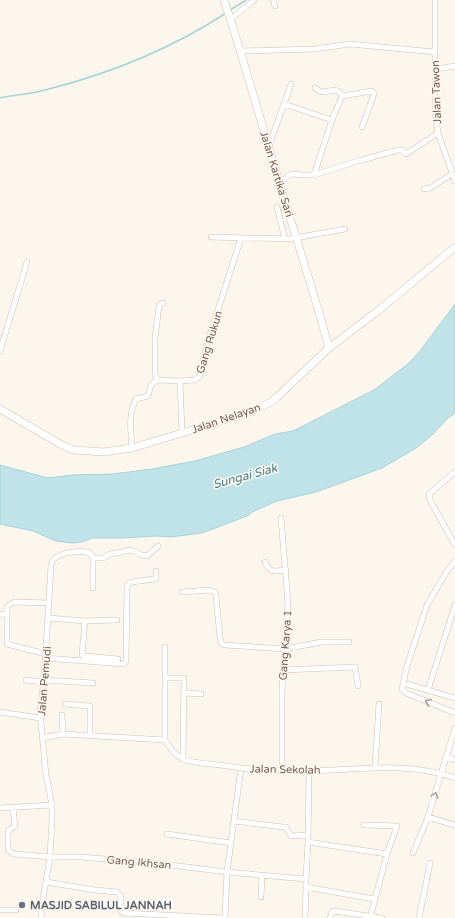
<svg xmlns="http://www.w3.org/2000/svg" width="455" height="918" viewBox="0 0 455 918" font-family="'Varela Round',sans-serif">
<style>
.water{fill:#bfe3e8;stroke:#a5d3da}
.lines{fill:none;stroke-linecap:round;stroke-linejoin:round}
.stream{stroke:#a5d3da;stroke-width:1.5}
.street-casing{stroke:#d1beb0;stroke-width:6}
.secondary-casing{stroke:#d6c0b0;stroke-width:8}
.street{stroke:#fff;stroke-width:5}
.secondary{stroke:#fff;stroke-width:7}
.oneway{stroke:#af9d94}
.worship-dot{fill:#6b7280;stroke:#fffaf3;stroke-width:1.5}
.labels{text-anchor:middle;stroke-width:3;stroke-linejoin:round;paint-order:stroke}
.street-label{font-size:11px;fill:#7a5c4d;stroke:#fffaf3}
.worship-label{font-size:11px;font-weight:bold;fill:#5b616d;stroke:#fffaf3;text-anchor:start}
.water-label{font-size:12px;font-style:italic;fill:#437c86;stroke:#fffaf3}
</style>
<rect width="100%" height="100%" fill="#fdf6ec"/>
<path class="water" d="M 455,304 L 455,413 L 448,418 L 432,435 L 416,448 L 382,468 L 316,492 L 277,501 L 254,511 L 247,516 L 202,533 L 171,537 L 156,536 L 122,538 L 92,538 L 82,542 L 72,543 L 56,541 L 33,531 L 0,524 L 0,465 L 48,478 L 72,475 L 113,474 L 152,469 L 195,461 L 244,447 L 275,434 L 293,431 L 374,390 L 409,363 L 420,351 Z"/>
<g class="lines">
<path class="stream" d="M 230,10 L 246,0
M 0,98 C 15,95 31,94 45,90 C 109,74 171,49 226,13"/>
<defs>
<path id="street" d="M 273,0 L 275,6
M 435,0 L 435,112 L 438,133 L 455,181
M 231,19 L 254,0
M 241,51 L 315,49 L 350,44 L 435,52
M 436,69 L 455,66
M 315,88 L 321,92 C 331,92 336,86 343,96
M 284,104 L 291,84
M 332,120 L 342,96 L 372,91 L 374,94 L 362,127
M 269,146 L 284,104 L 332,120 L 314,175
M 279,183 L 289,175 L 292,174 L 303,175 L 314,175 L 358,161 L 398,150 L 402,150 L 406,154 L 438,133
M 424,189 L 430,188 L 452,174
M 277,207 L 285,239
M 211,237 L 289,239 L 345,229
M 163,303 L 159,305 L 159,307 L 155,338 L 155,375 L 158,380 L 180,381
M 0,351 L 27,262
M 182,433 L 180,381 L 195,380 L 200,376 L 207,344 L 241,238
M 132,448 C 131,432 128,413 136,399 L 148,396 L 151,385 L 157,380
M 455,472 L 429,494 L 431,502 L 455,545
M 281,518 L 288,603 L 282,690 L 282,771
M 93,558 L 103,558 L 110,554 L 122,552 L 128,550 L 134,551 L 141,555 L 147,556 L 158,546
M 455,561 L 447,571 L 427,605 L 407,666 L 402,689 L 406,693 L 455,713
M 265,562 C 270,574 275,571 286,570
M 93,588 L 93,558
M 182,592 L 209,590 L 215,592 L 216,596 L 220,638 L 222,644 L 225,645 L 285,649 L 321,642 L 349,642
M 0,614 L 6,615
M 49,618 L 85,621 L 117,620
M 85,621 L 82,655 L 84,656 L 118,659
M 165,647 L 165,740
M 46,654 L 7,644 L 7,607 L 9,605 L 15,602 L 49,603
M 45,658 L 124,664 L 126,661 L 127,585 L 132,582 L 154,579 L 156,578 L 156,571
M 283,670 L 355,667 L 358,686
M 165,678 L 184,678 L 183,759
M 26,680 L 43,682
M 44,680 L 93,683
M 403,683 L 455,698
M 428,690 L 455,605
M 184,693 L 201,694
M 65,704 L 90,706 L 90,736
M 0,712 L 40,718
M 63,734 L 165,740 C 170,747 174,755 181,758 C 190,763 209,764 220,765 C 249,770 278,771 307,771 C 357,770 407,761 455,778
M 42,738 L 63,734 L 62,715
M 446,757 L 455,760
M 375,767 L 379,704
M 13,807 L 15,826 L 9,830 L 8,833 L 8,850 L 14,854 L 50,857 L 80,857 L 155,863 L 227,872 L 306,879 L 306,887 L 374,899
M 0,808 L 52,805
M 428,817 L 455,825
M 234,821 L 283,827 L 286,827 L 291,836 L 308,835
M 364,825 L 397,826 L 387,854 L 370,918
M 167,834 L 231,843
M 308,842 L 387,854
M 413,853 L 428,817 L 455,728
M 306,879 L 308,842 L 309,771
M 46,882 L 95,890 L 117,892 L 121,896 L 121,911 L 124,913 L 222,918
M 261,897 L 262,876
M 0,910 L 16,910
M 41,918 L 43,899 L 50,857 L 52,820 L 52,805 L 46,775 L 40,712 L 44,680 L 51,566 L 53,560 C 61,552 79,550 90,553 L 93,558
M 225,918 L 227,872 L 241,768
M 305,918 L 306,887
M 330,918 L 332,912 L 334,911 L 382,918
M 419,918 L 430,863"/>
<path id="secondary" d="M 224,0 C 244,60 261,122 279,182 C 296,238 314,292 329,348
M 0,409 L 62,445 L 74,450 L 104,452 L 132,448 L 215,423 L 250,412 L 271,402 L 277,397 L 329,348 L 379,310 L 455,247"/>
</defs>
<use href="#street" class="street-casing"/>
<use href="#secondary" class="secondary-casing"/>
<use href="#street" class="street"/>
<use href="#secondary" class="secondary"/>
</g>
<defs><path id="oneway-chevron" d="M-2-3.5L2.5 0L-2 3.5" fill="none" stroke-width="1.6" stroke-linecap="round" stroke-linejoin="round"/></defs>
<g class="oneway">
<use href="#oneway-chevron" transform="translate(428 702) rotate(-158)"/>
<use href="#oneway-chevron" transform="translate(435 795) rotate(-73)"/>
</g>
<circle class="worship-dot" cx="22" cy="905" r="4"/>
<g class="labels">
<g class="street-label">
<text transform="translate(436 92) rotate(-92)" y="4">Jalan Tawon</text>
<text transform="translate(277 174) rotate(73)" y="4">Jalan Kartika Sari</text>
<text transform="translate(209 342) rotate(-73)" y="4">Gang Rukun</text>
<text transform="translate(226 418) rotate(-19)" y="4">Jalan Nelayan</text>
<text transform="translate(285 645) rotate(-86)" y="4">Gang Karya 1</text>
<text transform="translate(44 681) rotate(-85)" y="4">Jalan Pemudi</text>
<text transform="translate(285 769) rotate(1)" y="4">Jalan Sekolah</text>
<text transform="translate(139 862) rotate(5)" y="4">Gang Ikhsan</text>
</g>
<g class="worship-label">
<text x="30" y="909">MASJID SABILUL JANNAH</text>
</g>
<g class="water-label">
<text transform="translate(245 476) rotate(-15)" y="4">Sungai Siak</text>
</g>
</g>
</svg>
